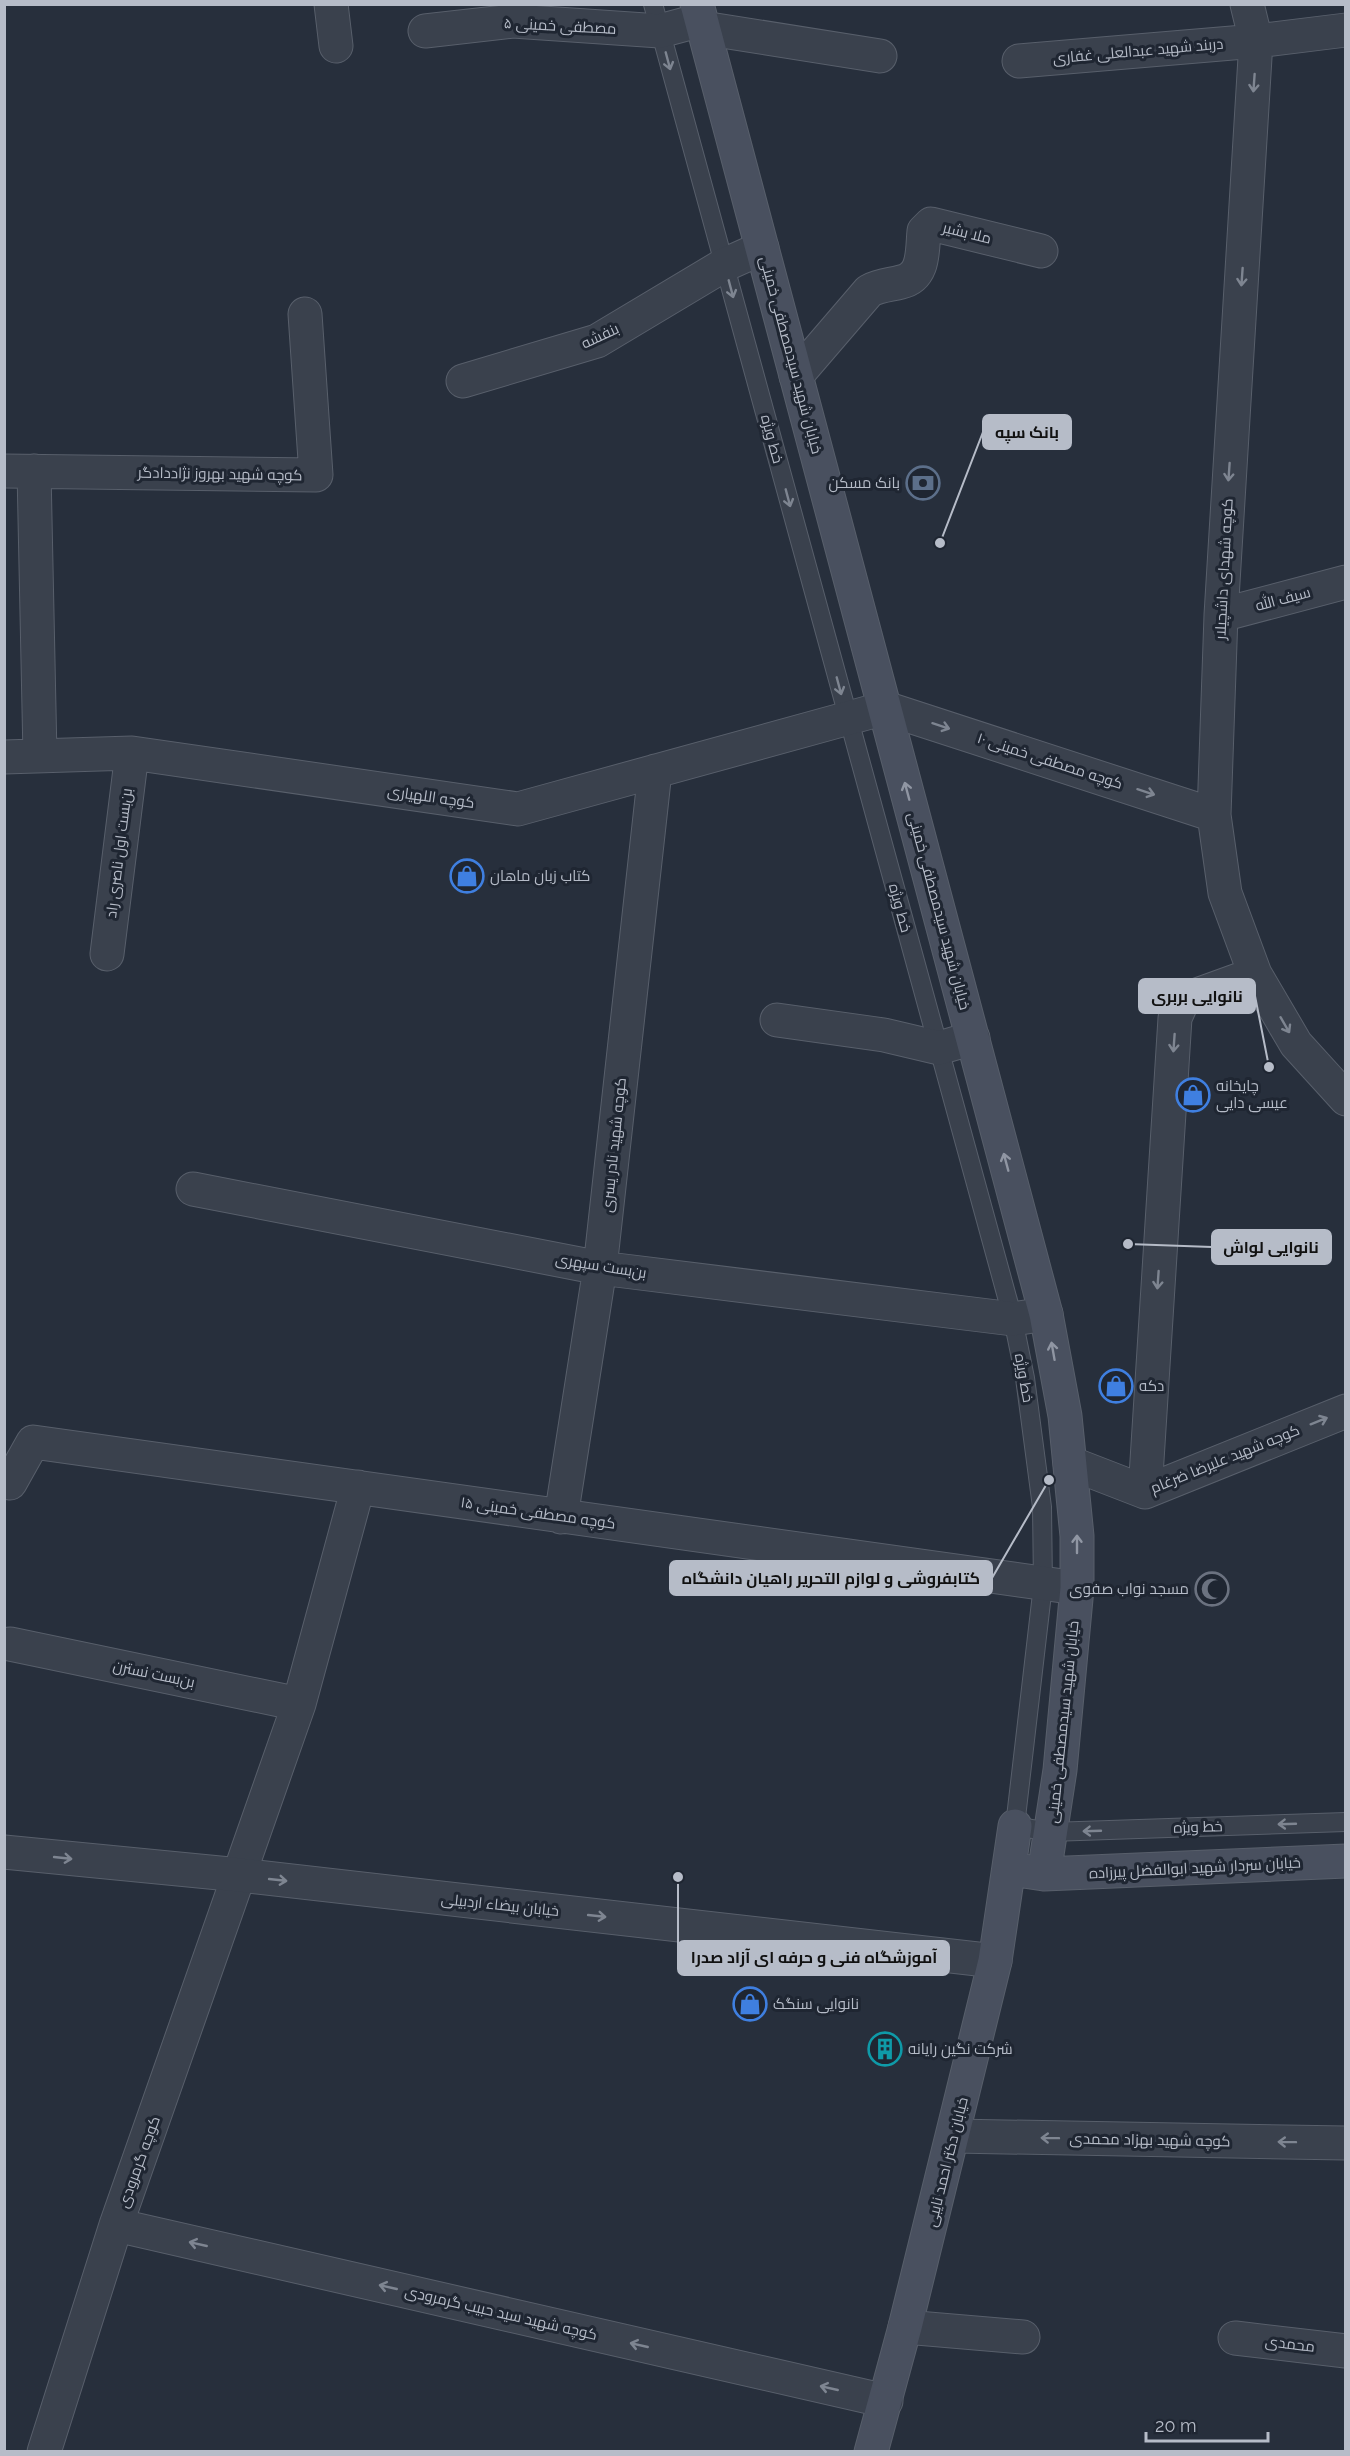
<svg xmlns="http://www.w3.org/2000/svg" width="1350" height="2456" viewBox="0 0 1350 2456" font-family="Raleway,Cairo,sans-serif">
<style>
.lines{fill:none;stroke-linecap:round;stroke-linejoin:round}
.service-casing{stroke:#585f6b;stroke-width:20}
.minor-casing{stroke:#585f6b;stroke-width:35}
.tertiary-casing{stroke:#585f6b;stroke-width:35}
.secondary-casing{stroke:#585f6b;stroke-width:35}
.service{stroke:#3a414d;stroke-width:18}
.minor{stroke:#3a414d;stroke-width:33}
.tertiary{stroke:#3a414d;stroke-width:33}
.secondary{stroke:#49505f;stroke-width:33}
.oneway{stroke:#7e8591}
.oneway2{stroke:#9096a3}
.labels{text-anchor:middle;stroke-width:6;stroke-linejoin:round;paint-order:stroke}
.street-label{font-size:15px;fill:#b6bcc8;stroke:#1f2632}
.poi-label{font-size:15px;fill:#b6bcc8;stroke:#1f2632;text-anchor:start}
.leader{fill:none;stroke:#b6bcc8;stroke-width:2}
.callout-dot{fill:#b6bcc8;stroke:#1f2632;stroke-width:2}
.callout{fill:#b6bcc8;stroke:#b6bcc8;stroke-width:2}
.callout-label{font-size:16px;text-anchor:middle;font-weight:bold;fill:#111}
</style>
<rect width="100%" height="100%" fill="#272f3c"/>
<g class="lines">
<defs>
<path id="service" d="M 653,4 L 1013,1319 L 1025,1378 L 1042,1507 L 1043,1585 L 1015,1826 L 1050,1832 L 1346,1822"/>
<path id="minor" d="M 331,4 L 336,46
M 1247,4 L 1256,41 L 1221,615 L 1214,815 L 1225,893 L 1255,974 L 1296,1044 L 1346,1099
M 703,28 L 880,56
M 425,31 L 513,21 L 660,31 L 701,20
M 1019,61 L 1256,41 L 1346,30
M 796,376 L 869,291 C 880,285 890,285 901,282 C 925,277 922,250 924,231 L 931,224 L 1041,251
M 463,381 L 597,341 L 724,265 L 762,248
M 4,471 L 316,475 L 305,314
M 34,471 L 40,756
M 1221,615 L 1346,582
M 4,757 L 132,753 L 518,809 L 885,708 L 1214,815
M 107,954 L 132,753
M 777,1020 L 884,1035 L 939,1048 L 973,1038
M 193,1189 L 600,1268 L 1013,1319 L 1046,1314
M 1070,1463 L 1145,1492 L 1346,1411
M 4,1482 L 10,1483 L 33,1442 L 1077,1588
M 1145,1492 L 1175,1018 L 1183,1000 L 1255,974
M 561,1517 L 600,1268 L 655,771
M 10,1644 L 299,1704
M 954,2136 L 1346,2143
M 116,2225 L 886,2401
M 905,2327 L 1023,2337
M 1235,2338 L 1346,2351
M 44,2452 L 116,2225 L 299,1704 L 358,1487"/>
<path id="tertiary" d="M 4,1852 L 240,1875 L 995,1961"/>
<path id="secondary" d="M 697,4 L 1046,1314 L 1065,1416 L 1077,1536 L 1077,1588 L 1060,1770 L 1044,1874
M 1024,1871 L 1044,1874 L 1346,1861
M 871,2452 L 905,2327 L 995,1961 L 1015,1826"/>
</defs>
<use href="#service" class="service-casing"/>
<use href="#minor" class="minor-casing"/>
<use href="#tertiary" class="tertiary-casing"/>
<use href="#secondary" class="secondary-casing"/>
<use href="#service" class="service"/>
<use href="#minor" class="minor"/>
<use href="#tertiary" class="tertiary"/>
<use href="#secondary" class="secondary"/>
</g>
<defs><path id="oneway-shaft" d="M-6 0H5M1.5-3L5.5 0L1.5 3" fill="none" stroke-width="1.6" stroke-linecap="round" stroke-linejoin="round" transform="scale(1.5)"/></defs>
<g class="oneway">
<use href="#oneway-shaft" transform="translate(668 61) rotate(75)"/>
<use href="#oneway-shaft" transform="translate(1254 83) rotate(94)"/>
<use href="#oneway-shaft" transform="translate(1242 277) rotate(94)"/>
<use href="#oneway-shaft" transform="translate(731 289) rotate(75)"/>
<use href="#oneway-shaft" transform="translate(1229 472) rotate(94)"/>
<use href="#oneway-shaft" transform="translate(788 498) rotate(75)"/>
<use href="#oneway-shaft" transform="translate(839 686) rotate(75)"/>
<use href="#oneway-shaft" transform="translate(941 726) rotate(18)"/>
<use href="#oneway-shaft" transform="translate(1146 792) rotate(18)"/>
<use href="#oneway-shaft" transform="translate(1285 1025) rotate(60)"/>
<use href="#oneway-shaft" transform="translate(1174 1043) rotate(94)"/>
<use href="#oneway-shaft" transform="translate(1158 1280) rotate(94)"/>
<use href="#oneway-shaft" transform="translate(1319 1421) rotate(-22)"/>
<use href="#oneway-shaft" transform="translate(1287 1824) rotate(178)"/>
<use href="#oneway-shaft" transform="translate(1092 1831) rotate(178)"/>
<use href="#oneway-shaft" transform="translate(63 1858) rotate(6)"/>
<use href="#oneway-shaft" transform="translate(278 1880) rotate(6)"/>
<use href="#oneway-shaft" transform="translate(597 1916) rotate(6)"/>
<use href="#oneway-shaft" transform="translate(1050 2138) rotate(-179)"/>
<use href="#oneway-shaft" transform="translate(1287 2142) rotate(-179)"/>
<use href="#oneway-shaft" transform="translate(198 2244) rotate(-167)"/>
<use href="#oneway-shaft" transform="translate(388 2287) rotate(-167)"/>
<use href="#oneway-shaft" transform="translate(639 2345) rotate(-167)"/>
<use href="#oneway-shaft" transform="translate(829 2388) rotate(-167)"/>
</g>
<g class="oneway2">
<use href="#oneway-shaft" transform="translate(907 791) rotate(-105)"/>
<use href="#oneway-shaft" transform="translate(1006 1162) rotate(-105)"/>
<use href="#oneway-shaft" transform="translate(1053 1351) rotate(-100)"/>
<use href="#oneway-shaft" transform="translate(1077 1544) rotate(-90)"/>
</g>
<defs>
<symbol id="bank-ring" viewBox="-11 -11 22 22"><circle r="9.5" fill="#1f2632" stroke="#5c6f8a" stroke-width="1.5"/><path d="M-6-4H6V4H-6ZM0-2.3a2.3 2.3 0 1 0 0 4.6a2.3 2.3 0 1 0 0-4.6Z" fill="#5c6f8a"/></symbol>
<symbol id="shop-ring" viewBox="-11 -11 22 22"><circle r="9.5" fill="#1f2632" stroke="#3f7fe0" stroke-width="1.5"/><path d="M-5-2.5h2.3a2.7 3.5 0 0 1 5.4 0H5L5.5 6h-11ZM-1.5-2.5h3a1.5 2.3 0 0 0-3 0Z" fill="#3f7fe0"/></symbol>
<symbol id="mosque-ring" viewBox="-11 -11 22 22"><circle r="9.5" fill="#1f2632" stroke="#6b7280" stroke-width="1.5"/><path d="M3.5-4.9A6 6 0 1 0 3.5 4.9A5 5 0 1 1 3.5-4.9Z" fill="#6b7280"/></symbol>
<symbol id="building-ring" viewBox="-11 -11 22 22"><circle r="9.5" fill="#1f2632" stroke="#0f9aa8" stroke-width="1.5"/><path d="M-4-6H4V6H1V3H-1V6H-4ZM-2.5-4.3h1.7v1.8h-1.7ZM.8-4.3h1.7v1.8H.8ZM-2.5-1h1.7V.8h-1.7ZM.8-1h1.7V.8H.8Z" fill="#0f9aa8"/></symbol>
</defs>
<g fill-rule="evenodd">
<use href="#bank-ring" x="904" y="464" width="38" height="38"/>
<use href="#shop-ring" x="448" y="857" width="38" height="38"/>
<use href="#shop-ring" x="1174" y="1076" width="38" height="38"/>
<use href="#shop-ring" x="1097" y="1367" width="38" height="38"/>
<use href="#mosque-ring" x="1193" y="1570" width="38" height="38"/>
<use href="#shop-ring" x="731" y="1985" width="38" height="38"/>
<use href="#building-ring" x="866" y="2030" width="38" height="38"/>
</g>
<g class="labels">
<g class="street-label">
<text transform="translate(560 26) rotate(3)" y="5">مصطفی خمینی ۵</text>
<text transform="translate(1138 51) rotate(-5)" y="5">دربند شهید عبدالعلی غفاری</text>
<text transform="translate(967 233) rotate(14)" y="5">ملا بشیر</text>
<text transform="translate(600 336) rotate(-25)" y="5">بنفشه</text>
<text transform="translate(791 355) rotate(75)" y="5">خیابان شهید سیدمصطفی خمینی</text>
<text transform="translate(772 439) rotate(75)" y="5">خط ویژه</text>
<text transform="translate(220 474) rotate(1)" y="5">کوچه شهید بهروز نژاددادگر</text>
<text transform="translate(1224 569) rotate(-87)" y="5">کوچه شهدای داشچیلار</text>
<text transform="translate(1283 599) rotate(-15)" y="5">سیف الله</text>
<text transform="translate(1050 761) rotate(18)" y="5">کوچه مصطفی خمینی ۱۰</text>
<text transform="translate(431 797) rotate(8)" y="5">کوچه اللهیاری</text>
<text transform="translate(119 853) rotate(-83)" y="5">بن‌بست اول ناصری راد</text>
<text transform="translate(900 908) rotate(75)" y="5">خط ویژه</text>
<text transform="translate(939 911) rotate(75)" y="5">خیابان شهید سیدمصطفی خمینی</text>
<text transform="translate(614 1145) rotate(-84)" y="5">کوچه شهید نادر یسری</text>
<text transform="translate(601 1266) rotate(9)" y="5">بن‌بست سپهری</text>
<text transform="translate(1024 1378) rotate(80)" y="5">خط ویژه</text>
<text transform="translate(1225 1459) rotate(-22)" y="5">کوچه شهید علیرضا ضرغام</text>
<text transform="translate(538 1513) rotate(8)" y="5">کوچه مصطفی خمینی ۱۵</text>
<text transform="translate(154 1674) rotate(12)" y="5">بن‌بست نسترن</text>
<text transform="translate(1063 1722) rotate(-84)" y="5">خیابان شهید سیدمصطفی خمینی</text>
<text transform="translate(1198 1827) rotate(-2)" y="5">خط ویژه</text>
<text transform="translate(1195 1868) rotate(-3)" y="5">خیابان سردار شهید ابوالفضل پیرزاده</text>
<text transform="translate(500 1905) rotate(6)" y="5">خیابان بیضاء اردبیلی</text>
<text transform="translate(1150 2140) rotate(1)" y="5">کوچه شهید بهزاد محمدی</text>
<text transform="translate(139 2162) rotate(-70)" y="5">کوچه گرمرودی</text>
<text transform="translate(947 2162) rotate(-76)" y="5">خیابان دکتر احمد نایبی</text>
<text transform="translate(501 2313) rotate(13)" y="5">کوچه شهید سید حبیب گرمرودی</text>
<text transform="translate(1290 2344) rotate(7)" y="5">محمدی</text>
</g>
<g class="poi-label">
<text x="900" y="488" text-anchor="end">بانک مسکن</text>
<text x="490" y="881">کتاب زبان ماهان</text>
<text x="1216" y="1091">چایخانه<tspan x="1216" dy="17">عیسی دایی</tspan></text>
<text x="1139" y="1391">دکه</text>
<text x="1189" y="1594" text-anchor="end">مسجد نواب صفوی</text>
<text x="773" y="2009">نانوایی سنگک</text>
<text x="908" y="2054">شرکت نگین رایانه</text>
</g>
</g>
<path class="leader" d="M940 543L983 432M1269 1067L1255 996M1128 1244L1212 1247M1049 1480L992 1578M678 1877L678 1958"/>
<g class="callout-dot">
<circle cx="940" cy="543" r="6"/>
<circle cx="1269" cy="1067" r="6"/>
<circle cx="1128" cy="1244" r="6"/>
<circle cx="1049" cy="1480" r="6"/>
<circle cx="678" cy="1877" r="6"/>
</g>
<g class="callout">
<rect x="983" y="415" width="88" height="34" rx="6"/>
<rect x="1139" y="979" width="116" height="34" rx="6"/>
<rect x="1212" y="1230" width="119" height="34" rx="6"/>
<rect x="670" y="1561" width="322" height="34" rx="6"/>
<rect x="678" y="1941" width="271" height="34" rx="6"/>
</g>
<g class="callout-label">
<text x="1027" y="438">بانک سپه</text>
<text x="1197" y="1002">نانوایی بربری</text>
<text x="1271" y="1253">نانوایی لواش</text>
<text x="831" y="1584">کتابفروشی و لوازم التحریر راهیان دانشگاه</text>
<text x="814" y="1963">آموزشگاه فنی و حرفه ای آزاد صدرا</text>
</g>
<rect width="1350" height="2456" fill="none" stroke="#b6bcc8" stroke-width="12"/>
<path d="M1146 2432v9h122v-9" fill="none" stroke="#b6bcc8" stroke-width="3"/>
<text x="1155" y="2432" font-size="18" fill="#b6bcc8" stroke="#1f2632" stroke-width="4.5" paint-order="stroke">20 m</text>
</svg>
